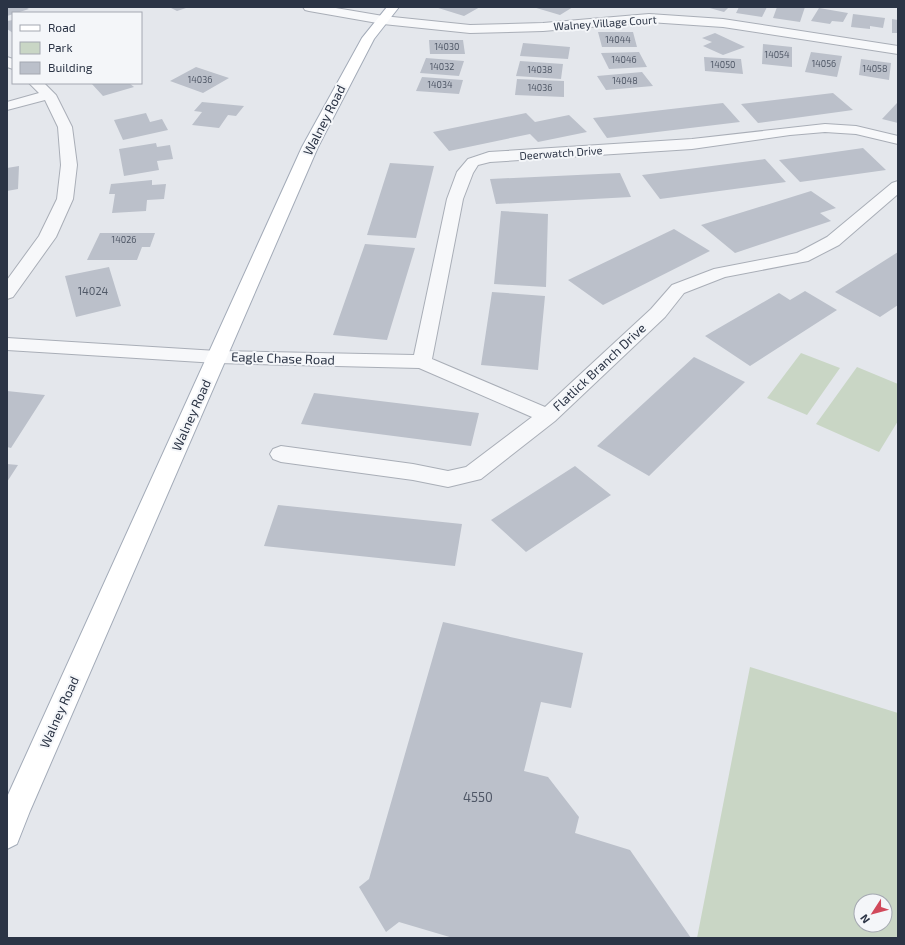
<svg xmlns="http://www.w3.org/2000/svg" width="905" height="945" viewBox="0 0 905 945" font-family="'Exo 2',sans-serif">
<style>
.green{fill:#c9d6c5;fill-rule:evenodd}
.building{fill:#bbc0ca}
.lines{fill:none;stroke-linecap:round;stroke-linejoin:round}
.minor-casing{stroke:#a9aeb7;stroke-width:2}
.major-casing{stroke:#a3abb8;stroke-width:2}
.minor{fill:#f7f8fa;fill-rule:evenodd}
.major{fill:#fff;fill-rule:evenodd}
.labels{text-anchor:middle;stroke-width:4;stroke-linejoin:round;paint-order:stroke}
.far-number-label{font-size:9px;fill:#4f5766}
.far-street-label{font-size:11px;fill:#2b3445;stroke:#f4f6f9}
.number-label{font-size:11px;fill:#4f5766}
.street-label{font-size:13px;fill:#2b3445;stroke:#f4f6f9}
.near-number-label{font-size:13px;fill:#4f5766}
</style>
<rect width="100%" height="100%" fill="#e4e7ec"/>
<path class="green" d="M 801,353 L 840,368 L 807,415 L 767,398 Z
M 857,367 L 898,384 L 898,421 L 879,452 L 816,424 Z
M 750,667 L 898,713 L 898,938 L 697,938 ZM 861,901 L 885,901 L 885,925 L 861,925 Z"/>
<path class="building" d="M 7,7 L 25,7 L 29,9 L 7,16 Z
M 169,7 L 189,7 L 177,11 Z
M 435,7 L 480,7 L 464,16 Z
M 533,7 L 573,7 L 560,15 Z
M 706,7 L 729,7 L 724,12 Z
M 739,7 L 767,7 L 762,17 L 736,13 Z
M 777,7 L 805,7 L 800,22 L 773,18 Z
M 819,8 L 848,13 L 843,22 L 832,21 L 830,24 L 811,21 Z
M 853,14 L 885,18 L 883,28 L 870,26 L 870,29 L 851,27 Z
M 892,19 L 898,20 L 898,33 L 892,33 Z
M 13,20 L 13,33 L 7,29 L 7,21 Z
M 598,32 L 633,32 L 637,47 L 602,47 Z
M 715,33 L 745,47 L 723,55 L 703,46 L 712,42 L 702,38 Z
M 429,40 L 463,40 L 465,54 L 430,54 Z
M 523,43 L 570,47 L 568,59 L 520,56 Z
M 763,44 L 792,47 L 792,67 L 762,64 Z
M 639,52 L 647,67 L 609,69 L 601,53 Z
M 811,52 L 842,56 L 837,77 L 805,72 Z
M 704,57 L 741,59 L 743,74 L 705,71 Z
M 426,58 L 464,61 L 459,76 L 420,73 Z
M 861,59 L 891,63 L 889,80 L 859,75 Z
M 520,61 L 563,64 L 561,79 L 516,76 Z
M 196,67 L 229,78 L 203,93 L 170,81 Z
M 642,72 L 653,86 L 606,90 L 597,76 Z
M 422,77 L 463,80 L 459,94 L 416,91 Z
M 517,79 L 564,81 L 564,97 L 515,95 Z
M 91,83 L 129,83 L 134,87 L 103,96 Z
M 833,93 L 853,110 L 758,123 L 741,104 Z
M 202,102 L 244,106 L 236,116 L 228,115 L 219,128 L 192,125 L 202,112 L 194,111 Z
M 723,103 L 740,122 L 607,138 L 593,118 Z
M 897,103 L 898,103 L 898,123 L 882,119 Z
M 146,113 L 150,122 L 162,119 L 168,130 L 123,140 L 114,120 Z
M 526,113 L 535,122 L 569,115 L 587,132 L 538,142 L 530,134 L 449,151 L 433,132 Z
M 156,143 L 157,147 L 170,145 L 173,159 L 157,161 L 159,170 L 124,176 L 119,149 Z
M 863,148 L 886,170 L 800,182 L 779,160 Z
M 765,159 L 786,182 L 660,199 L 642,175 Z
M 390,163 L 434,166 L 416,238 L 367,235 Z
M 19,166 L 18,189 L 7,191 L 7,168 Z
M 620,173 L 631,197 L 496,204 L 490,179 Z
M 152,180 L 152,185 L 166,184 L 164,199 L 147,200 L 146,211 L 112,213 L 115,194 L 109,194 L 111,184 Z
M 811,191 L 836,208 L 820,213 L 831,221 L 735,253 L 701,225 Z
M 501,211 L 548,214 L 546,287 L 494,284 Z
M 674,229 L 710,251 L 603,305 L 568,280 Z
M 100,233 L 155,233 L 150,247 L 142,247 L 137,260 L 87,260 Z
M 365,244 L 415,248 L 387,340 L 333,335 Z
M 898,252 L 898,305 L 880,317 L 835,292 Z
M 109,267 L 121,306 L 76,317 L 65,276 Z
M 805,291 L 837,310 L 750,366 L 705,336 L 779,293 L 790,300 Z
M 492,292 L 545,296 L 538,370 L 481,365 Z
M 694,357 L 745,382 L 649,476 L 597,446 Z
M 7,391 L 45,395 L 11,448 L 7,447 Z
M 314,393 L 479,413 L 471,446 L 301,424 Z
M 7,464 L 18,465 L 7,482 Z
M 575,466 L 611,495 L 526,552 L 491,520 Z
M 278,505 L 462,524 L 455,566 L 264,546 Z
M 443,622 L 583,653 L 571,708 L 541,702 L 524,771 L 548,777 L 579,817 L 575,833 L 630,850 L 691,938 L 453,938 L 399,922 L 386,932 L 359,887 L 369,879 Z"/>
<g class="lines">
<defs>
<path id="minor" d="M 303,7 L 330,7 L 383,16 L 470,25 L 543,23 L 649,14 L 723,19 L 898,46 L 898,54 L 723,27 L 649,22 L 543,31 L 470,33 L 383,24 L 309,11 L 305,10 Z
M 7,57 L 13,59 L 13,69 L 7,67 Z
M 29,83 L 44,83 L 56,95 L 72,127 L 77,165 L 73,199 L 56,237 L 13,297 L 7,299 L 7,280 L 39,236 L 57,199 L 61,165 L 58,127 L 45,100 L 7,110 L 7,102 L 39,93 Z
M 825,124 L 856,126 L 898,136 L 898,144 L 856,134 L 825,132 L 790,135 L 692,149 L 490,162 L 478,165 L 473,173 L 463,199 L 432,359 L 545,407 L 651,309 L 672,285 L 714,269 L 797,253 L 827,237 L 892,183 L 898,181 L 898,194 L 839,245 L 808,261 L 725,277 L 684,293 L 665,317 L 555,421 L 481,479 L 448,487 L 413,480 L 281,462 L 273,459 L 270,454 L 273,449 L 281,446 L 413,464 L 448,471 L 466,467 L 532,417 L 419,368 L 217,363 L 7,350 L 7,338 L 217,351 L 414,355 L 447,199 L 457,172 L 468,159 L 489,152 L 692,139 Z"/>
<path id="major" d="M 387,7 L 399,7 L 374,39 L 318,147 L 30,811 L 17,844 L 7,849 L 7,797 L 302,147 L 362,38 Z"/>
</defs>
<use href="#minor" class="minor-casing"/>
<use href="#major" class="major-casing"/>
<use href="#minor" class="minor"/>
<use href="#major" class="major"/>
</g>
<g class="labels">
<g class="far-number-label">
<text x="618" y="43">14044</text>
<text x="447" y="50">14030</text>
<text x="777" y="58">14054</text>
<text x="624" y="63">14046</text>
<text x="824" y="67">14056</text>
<text x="723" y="68">14050</text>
<text x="442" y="70">14032</text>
<text x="875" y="72">14058</text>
<text x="540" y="73">14038</text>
<text x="200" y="83">14036</text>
<text x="625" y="84">14048</text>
<text x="440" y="88">14034</text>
<text x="540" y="91">14036</text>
<text x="124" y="243">14026</text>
</g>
<g class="far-street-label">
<text transform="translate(605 23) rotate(-4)" y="4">Walney Village Court</text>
<text transform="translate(561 153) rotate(-4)" y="4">Deerwatch Drive</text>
</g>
<g class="number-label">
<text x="93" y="295">14024</text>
</g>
<g class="street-label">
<text transform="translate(324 120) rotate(-63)" y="5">Walney Road</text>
<text transform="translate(283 358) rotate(2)" y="5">Eagle Chase Road</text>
<text transform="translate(599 367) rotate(-43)" y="5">Flatlick Branch Drive</text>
<text transform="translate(191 415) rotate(-66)" y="5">Walney Road</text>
<text transform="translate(59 712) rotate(-66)" y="5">Walney Road</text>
</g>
<g class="near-number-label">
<text x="478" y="802">4550</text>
</g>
</g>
<rect width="905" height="945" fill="none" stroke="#2b3445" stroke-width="16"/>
<rect x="12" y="12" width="130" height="72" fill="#f4f6f9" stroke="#a4a8b1"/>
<rect x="20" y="25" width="20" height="6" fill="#ffffff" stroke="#a4a8b1"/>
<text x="48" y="32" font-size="12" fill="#2b3445">Road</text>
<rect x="20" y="42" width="20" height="12" fill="#c9d6c5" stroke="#a4a8b1"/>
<text x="48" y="52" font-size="12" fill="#2b3445">Park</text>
<rect x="20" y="62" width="20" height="12" fill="#bbc0ca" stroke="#a4a8b1"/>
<text x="48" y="72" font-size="12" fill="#2b3445">Building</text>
<g transform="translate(873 913) rotate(234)"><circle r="19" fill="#f4f6f9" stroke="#a4a8b1"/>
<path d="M0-3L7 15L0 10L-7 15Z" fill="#d1495b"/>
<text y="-6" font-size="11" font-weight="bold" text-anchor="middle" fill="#2b3445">N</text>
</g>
</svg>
